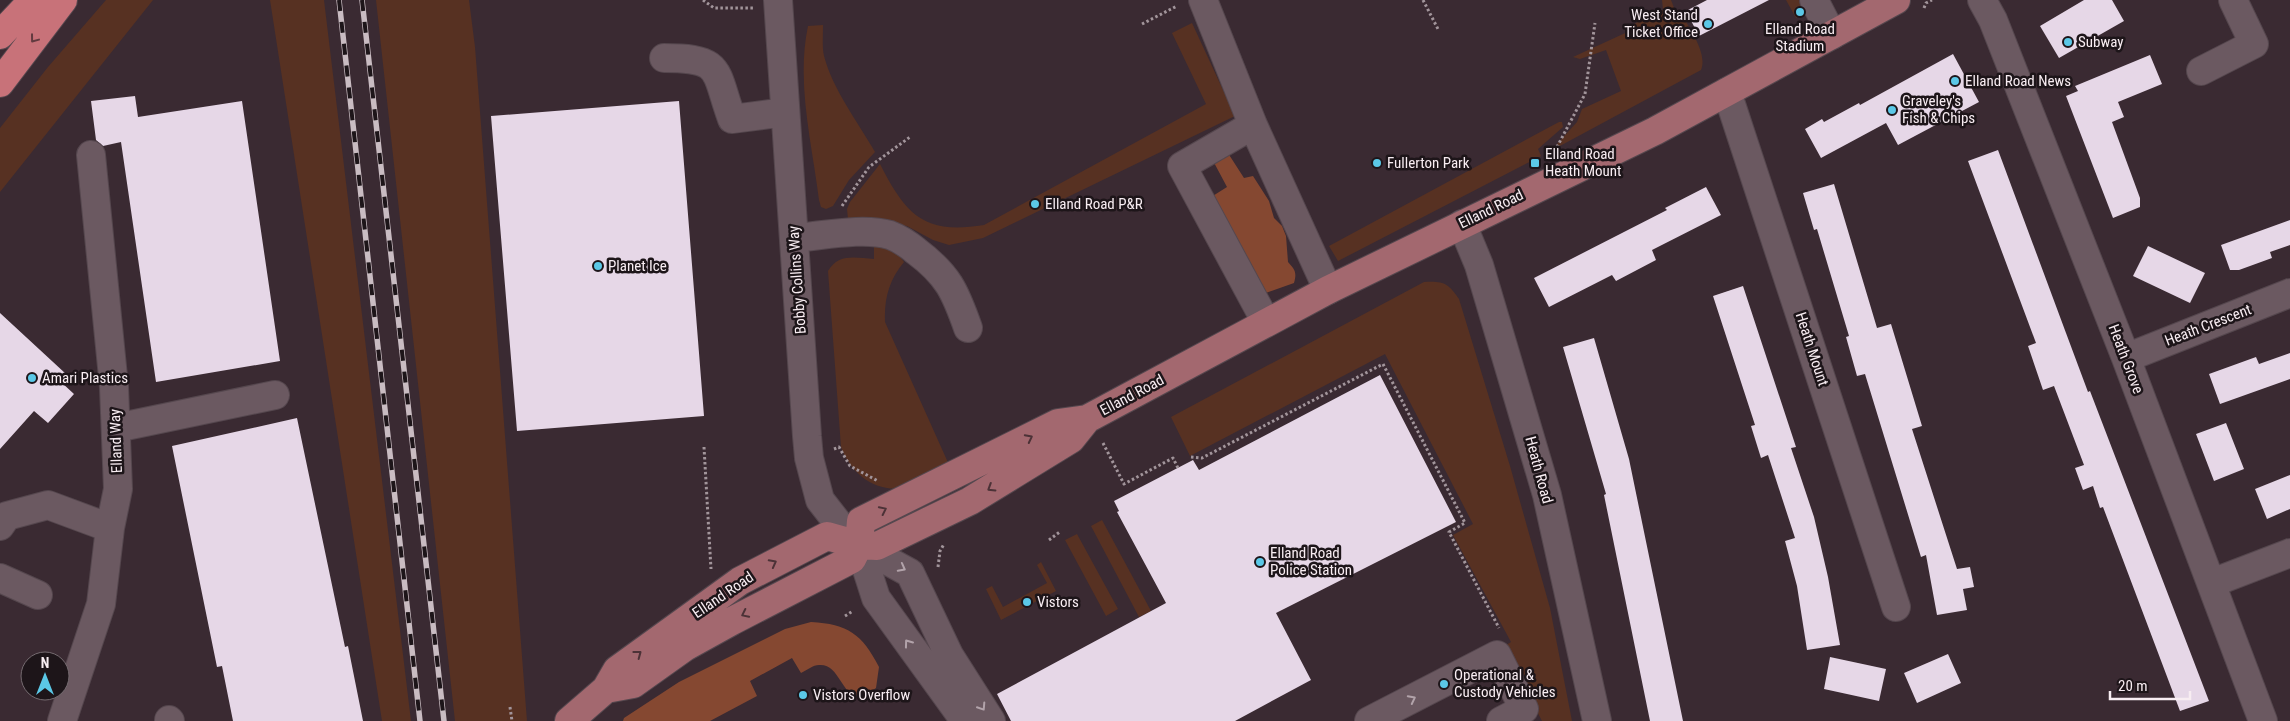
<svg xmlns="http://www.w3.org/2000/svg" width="2290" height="721" viewBox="0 0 2290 721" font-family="'Roboto Condensed',sans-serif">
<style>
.green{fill:#573122}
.forest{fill:#854831}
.building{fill:#e6d7e7}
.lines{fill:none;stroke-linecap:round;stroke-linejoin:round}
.minor-casing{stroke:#55474e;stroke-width:30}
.major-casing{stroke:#55474e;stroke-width:30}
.highway-casing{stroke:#55474e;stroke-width:30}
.path{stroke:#a2959b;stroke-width:3;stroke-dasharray:2.5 2.5;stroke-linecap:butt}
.minor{stroke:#6b5961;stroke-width:28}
.major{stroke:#a3686f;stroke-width:28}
.highway{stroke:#c87279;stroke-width:28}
.rail-casing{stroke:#c9bcc2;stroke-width:5.5}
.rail{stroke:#1d1519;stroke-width:4;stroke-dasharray:11;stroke-linecap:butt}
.oneway{stroke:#613a3f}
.oneway2{stroke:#4c3237}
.oneway3{stroke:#b2a3aa}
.poi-dot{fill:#5bc8e7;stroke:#1d1519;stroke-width:2}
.labels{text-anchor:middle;stroke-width:5;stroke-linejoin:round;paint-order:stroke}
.poi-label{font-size:15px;fill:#f8edf2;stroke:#1d1519;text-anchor:start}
.street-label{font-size:15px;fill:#f8edf2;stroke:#1d1519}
</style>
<rect width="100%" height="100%" fill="#3a2a32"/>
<path class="green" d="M 106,0 L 153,0 L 0,192 L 0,128 L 48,67 Z
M 270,0 L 324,0 L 411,721 L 382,721 Z
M 376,0 L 469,0 L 475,47 L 527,721 L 455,721 Z
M 1662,0 L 1671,0 L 1676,13 L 1681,13 C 1689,28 1708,53 1701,70 L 1558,147 L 1557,144 L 1577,122 L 1582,109 L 1621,91 L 1606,50 L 1580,59 L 1573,57 L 1634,29 L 1632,25 L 1663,10 Z
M 1786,0 L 1831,0 L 1796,18 Z
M 1192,23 L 1235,116 L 983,238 L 949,245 L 933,240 L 907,226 L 848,219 L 847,209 L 850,202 L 880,164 C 906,215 924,235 984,225 L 1206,104 L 1172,33 Z
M 823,25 C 823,35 822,47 824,56 C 833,90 858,122 875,152 L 849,180 L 833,206 L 826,209 L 821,207 L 819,200 C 812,143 796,83 808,26 Z
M 1559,122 L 1562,122 L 1563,127 L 1538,149 L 1541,156 L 1338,261 L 1329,246 Z
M 874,243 L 893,248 L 904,262 C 889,280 884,299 885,322 L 950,467 C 938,473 925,482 912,486 C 879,496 852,476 841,447 L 828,271 C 839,253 855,258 874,259 Z
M 1424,282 C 1444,281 1448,283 1459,299 L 1510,466 L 1550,608 L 1572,721 L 1542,721 L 1503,647 L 1511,642 L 1453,535 L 1473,524 L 1385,354 L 1190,456 L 1171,417 Z
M 1102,520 L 1151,611 L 1139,617 L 1091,526 Z
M 1077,534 L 1118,609 L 1106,616 L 1065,540 Z
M 1041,562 L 1056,591 L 1001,620 L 986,589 L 992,586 L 1003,607 L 1047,583 L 1037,565 Z"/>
<path class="forest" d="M 1226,150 L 1244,178 L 1253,176 L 1269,201 L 1274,218 L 1282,226 L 1286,236 L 1288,262 C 1295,270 1297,272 1294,283 L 1263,294 L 1208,199 L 1227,187 L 1211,157 Z
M 811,622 C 848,624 862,634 879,667 L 876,688 C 840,714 845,663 819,665 C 813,665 807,670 801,673 L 792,658 L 750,681 L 757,696 L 710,721 L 623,721 L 624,718 L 679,682 L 785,629 Z"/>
<path class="building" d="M 1707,0 L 1769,0 L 1699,36 L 1686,11 Z
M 2084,0 L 2112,0 L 2124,21 L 2059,58 L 2040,26 Z
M 1953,54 L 1979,102 L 1898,145 L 1886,123 L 1821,158 L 1805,129 L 1822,119 L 1824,122 L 1859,103 L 1860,105 Z
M 2150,55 L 2162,84 L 2118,102 L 2124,117 L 2112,122 L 2140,198 L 2140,207 L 2113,218 L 2066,96 L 2078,91 L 2075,86 Z
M 135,96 L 138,117 L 242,101 L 280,361 L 156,382 L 121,142 L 103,146 L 96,140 L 91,101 Z
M 679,101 L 704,416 L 517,431 L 491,116 Z
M 1998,150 L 2066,333 L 2088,392 L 2090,391 L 2209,701 L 2180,711 L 2103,507 L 2100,508 L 2093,486 L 2083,490 L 2075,468 L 2084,465 L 2054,386 L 2043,390 L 2028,346 L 2036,343 L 1968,161 Z
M 1834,184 L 1877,328 L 1891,324 L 1922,426 L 1912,429 L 1957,569 L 1970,567 L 1974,587 L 1963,589 L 1967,610 L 1937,615 L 1926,555 L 1921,557 L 1865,374 L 1857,376 L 1846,337 L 1849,336 L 1817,229 L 1814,230 L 1803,193 Z
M 1706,187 L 1721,215 L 1652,250 L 1656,260 L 1616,281 L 1612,275 L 1549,307 L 1534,278 L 1667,210 L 1665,208 Z
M 2290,220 L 2290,245 L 2270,252 L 2272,258 L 2239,270 L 2230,270 L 2221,245 Z
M 2148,246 L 2205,273 L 2190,303 L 2133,276 Z
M 1743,286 L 1796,447 L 1791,448 L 1814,517 L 1828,577 L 1840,645 L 1807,650 L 1797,586 L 1785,541 L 1795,538 L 1768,455 L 1761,458 L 1751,426 L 1755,425 L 1713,296 Z
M 0,313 L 66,374 L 61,382 L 74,394 L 48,423 L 34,411 L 0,449 Z
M 1594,338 L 1629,459 L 1683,721 L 1650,721 L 1604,495 L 1606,494 L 1563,347 Z
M 2290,353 L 2290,379 L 2220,404 L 2209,374 L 2256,357 L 2259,364 Z
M 1380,375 L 1456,522 L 1276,613 L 1311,680 L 1235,721 L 1011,721 L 997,694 L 1166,603 L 1117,512 L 1119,511 L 1114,501 L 1193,460 L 1199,470 Z
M 297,418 L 345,647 L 348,646 L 363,721 L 233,721 L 222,666 L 217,667 L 172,446 Z
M 2226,423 L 2244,469 L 2214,481 L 2196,434 Z
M 2290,475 L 2290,509 L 2267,519 L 2255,489 Z
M 1948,654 L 1961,683 L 1917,703 L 1904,673 Z
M 1830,657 L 1886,669 L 1879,701 L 1824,689 Z"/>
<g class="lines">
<defs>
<path id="minor" d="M 778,0 L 807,436 L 809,458 L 820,500 L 845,532 L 859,545 L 910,573 L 949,655 L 991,721
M 1203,0 L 1253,125 L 1328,290
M 1814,0 L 1832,35
M 1982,0 L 1993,20 L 2126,358 L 2263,721
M 664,58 C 724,58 714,70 732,119 L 785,112
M 2201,71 L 2254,44 L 2233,0
M 1727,92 L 1896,607
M 1253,125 L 1182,166 L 1266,322
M 1462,224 L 1479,265 L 1547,495 L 1597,721
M 794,238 C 822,236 863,227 890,235 C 898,238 909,245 916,251 C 948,275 955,291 968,328
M 2126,358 L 2290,293
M 116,428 L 275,395
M 0,526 L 7,516 L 48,505 L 110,528
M 859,545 L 876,598 L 965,721
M 0,578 L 38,595
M 2212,583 L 2290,553
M 169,720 L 170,721
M 62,721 L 101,604 L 110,528 L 118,489 L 114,387 L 91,155
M 1369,721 L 1497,655 L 1524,709 L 1501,721"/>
<path id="major" d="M 606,689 L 633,684 L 685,647 L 732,621 L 852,559 L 859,545 L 861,521 L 1058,423 L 1087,419 L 1328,290 L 1655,131 L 1896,0
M 569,721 L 606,689 L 617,670 L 740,581 L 827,536 L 859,545 L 877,546 L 970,501 L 1071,439 L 1087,419"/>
<path id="highway" d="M 0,35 L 33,0
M 0,83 L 63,0"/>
</defs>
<use href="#minor" class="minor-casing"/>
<use href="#major" class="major-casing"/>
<use href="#highway" class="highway-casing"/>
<path class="path" d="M 703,0 L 714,8 L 753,8
M 1423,0 L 1439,31
M 1924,8 L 1926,3 L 1932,0
M 1142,24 L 1177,6
M 1557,147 L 1585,94 L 1595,23
M 842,206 L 869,167 L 910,137
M 1103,443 L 1124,484 L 1173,458 L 1178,468
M 704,447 L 711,569
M 834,449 L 839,447 L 850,466 L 878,481
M 1191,457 L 1202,458 L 1383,364 L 1465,523 L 1449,532 L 1499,628
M 1049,540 L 1061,531
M 938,567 L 940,551 L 944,544
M 845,616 L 853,611
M 510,707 L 512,721"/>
<use href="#minor" class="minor"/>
<use href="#major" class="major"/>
<use href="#highway" class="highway"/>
<defs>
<path id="rail" d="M 339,0 L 420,721
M 362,0 L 444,721"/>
</defs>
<use href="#rail" class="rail-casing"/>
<use href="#rail" class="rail"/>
</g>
<defs><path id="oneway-chevron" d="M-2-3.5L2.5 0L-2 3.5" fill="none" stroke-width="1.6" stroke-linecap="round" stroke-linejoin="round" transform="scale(1.25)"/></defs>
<use class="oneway" href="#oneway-chevron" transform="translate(34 39) rotate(127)"/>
<g class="oneway2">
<use href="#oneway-chevron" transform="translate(1029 438) rotate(-27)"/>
<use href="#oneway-chevron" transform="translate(991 488) rotate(148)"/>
<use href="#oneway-chevron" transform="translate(883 510) rotate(-26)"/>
<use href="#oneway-chevron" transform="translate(773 563) rotate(-28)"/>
<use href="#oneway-chevron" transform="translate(745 614) rotate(154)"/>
<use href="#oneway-chevron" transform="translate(638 654) rotate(-37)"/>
</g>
<g class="oneway3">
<use href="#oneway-chevron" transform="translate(902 568) rotate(28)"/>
<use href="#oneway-chevron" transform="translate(908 643) rotate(-126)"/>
<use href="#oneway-chevron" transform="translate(1412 699) rotate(-27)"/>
<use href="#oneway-chevron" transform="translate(982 707) rotate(57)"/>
</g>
<g class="poi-dot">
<circle cx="1800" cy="12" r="5"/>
<circle cx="1708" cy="24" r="5"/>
<circle cx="2068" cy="42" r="5"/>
<circle cx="1955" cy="81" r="5"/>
<circle cx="1892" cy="110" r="5"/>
<circle cx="1377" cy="163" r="5"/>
<rect x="1530" y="158" width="10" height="10" rx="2.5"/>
<circle cx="1035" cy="204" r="5"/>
<circle cx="598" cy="266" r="5"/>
<circle cx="32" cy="378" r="5"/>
<circle cx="1260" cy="562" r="5"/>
<circle cx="1027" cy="602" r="5"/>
<circle cx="1444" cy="684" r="5"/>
<circle cx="803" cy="695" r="5"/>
</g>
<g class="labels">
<g class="poi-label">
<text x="1698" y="20" text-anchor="end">West Stand<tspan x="1698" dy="17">Ticket Office</tspan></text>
<text x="1800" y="34" text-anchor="middle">Elland Road<tspan x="1800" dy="17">Stadium</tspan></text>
<text x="2078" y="47">Subway</text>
<text x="1965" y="86">Elland Road News</text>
<text x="1902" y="106">Graveley's<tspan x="1902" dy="17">Fish &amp; Chips</tspan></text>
<text x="1545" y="159">Elland Road<tspan x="1545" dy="17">Heath Mount</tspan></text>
<text x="1387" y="168">Fullerton Park</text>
<text x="1045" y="209">Elland Road P&amp;R</text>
<text x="608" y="271">Planet Ice</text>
<text x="42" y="383">Amari Plastics</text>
<text x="1270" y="558">Elland Road<tspan x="1270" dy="17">Police Station</tspan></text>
<text x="1037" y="607">Vistors</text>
<text x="1454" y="680">Operational &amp;<tspan x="1454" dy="17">Custody Vehicles</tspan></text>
<text x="813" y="700">Vistors Overflow</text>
</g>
<g class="street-label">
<text transform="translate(1491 209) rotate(-26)" y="5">Elland Road</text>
<text transform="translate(797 280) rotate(-94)" y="5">Bobby Collins Way</text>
<text transform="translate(2208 325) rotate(-21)" y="5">Heath Crescent</text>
<text transform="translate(1812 349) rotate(72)" y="5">Heath Mount</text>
<text transform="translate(2126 359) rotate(69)" y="5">Heath Grove</text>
<text transform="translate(1132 395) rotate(-28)" y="5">Elland Road</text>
<text transform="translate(116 441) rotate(-92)" y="5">Elland Way</text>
<text transform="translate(1539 470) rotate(75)" y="5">Heath Road</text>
<text transform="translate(723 595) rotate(-34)" y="5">Elland Road</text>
</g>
</g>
<g transform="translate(45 676)"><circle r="24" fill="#1d1519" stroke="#756b70"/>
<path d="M0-4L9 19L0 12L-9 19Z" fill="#5bc8e7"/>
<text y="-8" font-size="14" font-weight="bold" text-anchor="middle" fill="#f8edf2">N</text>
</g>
<path d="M2110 691v8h80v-8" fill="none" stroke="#f8edf2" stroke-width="2.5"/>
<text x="2118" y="691" font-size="15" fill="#f8edf2" stroke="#1d1519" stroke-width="4" paint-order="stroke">20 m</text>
</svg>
